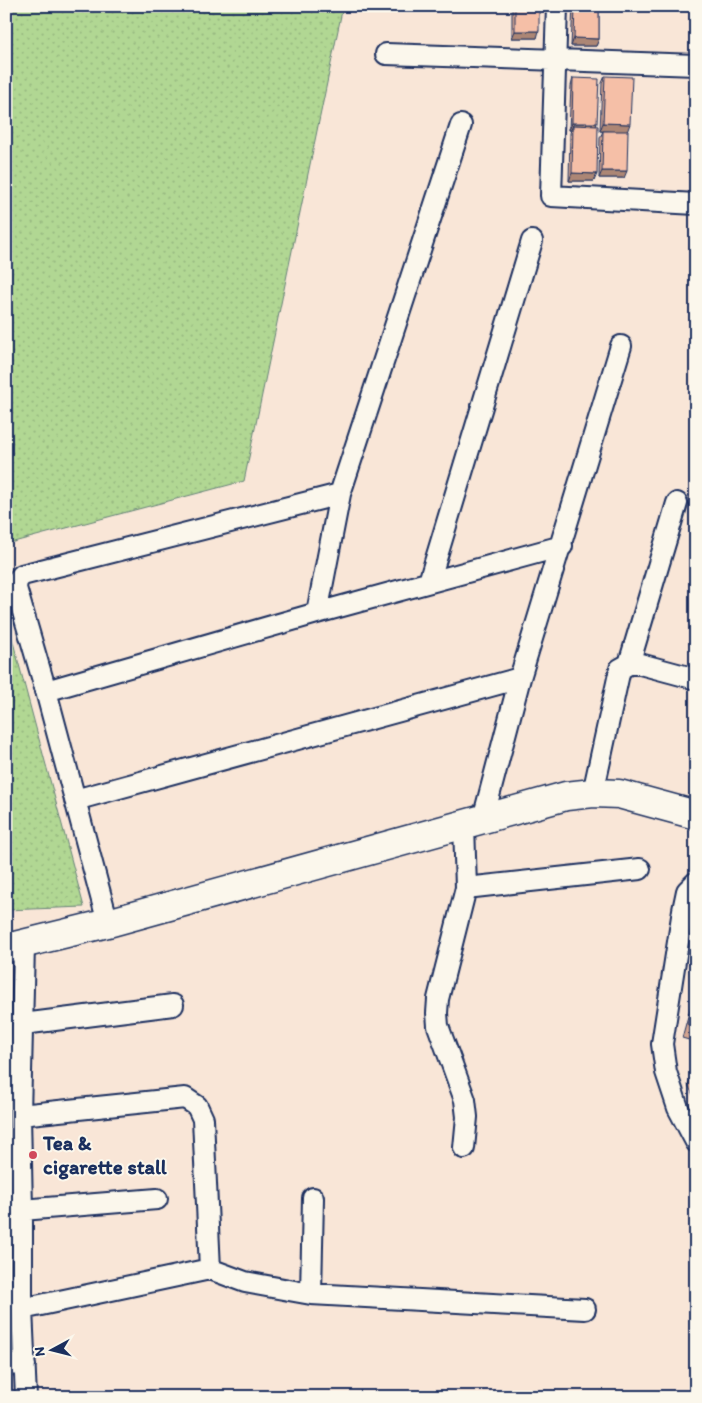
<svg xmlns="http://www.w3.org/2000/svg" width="702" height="1403" viewBox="0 0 702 1403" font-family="Itim,sans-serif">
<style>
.grass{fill:url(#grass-dots);stroke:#668378}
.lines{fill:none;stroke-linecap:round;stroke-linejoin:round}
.street-casing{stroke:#1b2f5e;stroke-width:24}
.secondary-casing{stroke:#1b2f5e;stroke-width:31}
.street{stroke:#fbf7ec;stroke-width:20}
.secondary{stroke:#fbf7ec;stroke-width:28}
.wall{fill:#d3a490;stroke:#1b2f5e}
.shaded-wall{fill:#ac8675;stroke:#1b2f5e}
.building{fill:#f5bfa7;stroke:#1b2f5e}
.poi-dot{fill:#d1495b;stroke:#fbf7ec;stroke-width:2}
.labels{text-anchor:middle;stroke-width:4;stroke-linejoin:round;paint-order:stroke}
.poi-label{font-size:21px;font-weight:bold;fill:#1b2f5e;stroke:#fbf7ec;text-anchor:start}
</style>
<defs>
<pattern id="grass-dots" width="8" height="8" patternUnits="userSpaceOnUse" patternTransform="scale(1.25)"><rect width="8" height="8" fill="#b1d793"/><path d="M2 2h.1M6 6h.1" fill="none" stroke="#98b981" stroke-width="1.8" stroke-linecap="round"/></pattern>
</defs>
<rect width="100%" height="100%" fill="#f9e6d7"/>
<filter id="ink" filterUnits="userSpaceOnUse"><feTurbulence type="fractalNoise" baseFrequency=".02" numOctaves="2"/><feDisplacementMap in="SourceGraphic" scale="10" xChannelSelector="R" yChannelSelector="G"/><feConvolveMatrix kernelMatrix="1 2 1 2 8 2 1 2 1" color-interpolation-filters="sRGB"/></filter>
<g filter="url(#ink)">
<path class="grass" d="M 6,6 L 343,6 L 244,481 L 6,544 Z
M 6,616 L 84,907 L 6,910 Z"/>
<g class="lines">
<defs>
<path id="street" d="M 557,6 L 551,196 L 696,204
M 386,54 L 696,65
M 429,582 L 532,241
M 317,613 L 340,494 L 461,125
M 629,664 L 677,503
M 46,691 L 317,613 L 562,546
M 593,793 L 620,669 L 629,664 L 640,664 L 696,679
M 75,800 L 520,678
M 483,819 L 520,678 L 621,346
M 464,824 L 466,888 L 438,999 L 437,1013 L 438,1026 L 465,1100 L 467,1117 L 464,1148
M 696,882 L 687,891 L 683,910 L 662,1044 L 666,1072 L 678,1108 L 696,1142
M 466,888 L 640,869
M 108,923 L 46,691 L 16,588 L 17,581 L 22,575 L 340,494
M 24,945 L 20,1115 L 22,1210 L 22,1309 L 26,1397
M 23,1024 L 173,1005
M 20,1115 L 185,1098 L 197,1106 L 203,1119 L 210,1269
M 22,1210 L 157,1199
M 311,1294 L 313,1198
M 22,1309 L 210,1269 L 245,1282 L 311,1294 L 585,1309
M 6,1364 L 25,1365"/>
<path id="secondary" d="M 6,948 L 108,923 L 566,796 L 593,793 L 619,794 L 696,815"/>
</defs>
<use href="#street" class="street-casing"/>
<use href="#secondary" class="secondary-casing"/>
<use href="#street" class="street"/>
<use href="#secondary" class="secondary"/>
</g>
<path class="wall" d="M 512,6 L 539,6 L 537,38 L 512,38 Z
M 573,6 L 599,6 L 599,39 L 596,46 L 571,46 Z
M 605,76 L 627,131 L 624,178 L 599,178 L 600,138 L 603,131 L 600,131 L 602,83 Z
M 573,78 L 597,126 L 594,181 L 569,181 L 570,133 L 571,130 L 569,130 L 571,86 Z
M 696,987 L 696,1042 L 682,1038 Z
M 696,1069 L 696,1101 L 688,1085 L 693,1071 Z"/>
<path class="shaded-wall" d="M 515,31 L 539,31 L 537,38 L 512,38 Z
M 574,38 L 599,39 L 596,46 L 571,46 Z
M 572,123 L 597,123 L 595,131 L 573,125 L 571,130 L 569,130 Z
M 603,123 L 630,124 L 627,132 L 600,131 Z
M 602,171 L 627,171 L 624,178 L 599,178 Z
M 572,173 L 597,174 L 594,181 L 569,181 Z"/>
<path class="building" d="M 515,6 L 539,6 L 539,31 L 515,31 Z
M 575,6 L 599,6 L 599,39 L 574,38 Z
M 605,76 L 632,77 L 630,124 L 603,123 Z
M 573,78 L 599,79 L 597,123 L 572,123 Z
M 573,125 L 598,126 L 597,174 L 572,173 Z
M 603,131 L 628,131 L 627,171 L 602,171 Z
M 696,993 L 696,1027 L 687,1024 Z
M 696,1069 L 696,1077 L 693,1071 Z"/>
</g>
<circle class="poi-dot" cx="33" cy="1155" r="5"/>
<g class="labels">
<g class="poi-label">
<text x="43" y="1150">Tea &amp;<tspan x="43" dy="24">cigarette stall</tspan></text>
</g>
</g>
<rect width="702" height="1403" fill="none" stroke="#fbf7ec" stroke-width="25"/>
<rect x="12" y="12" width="677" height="1378" fill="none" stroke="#1b2f5e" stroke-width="2" filter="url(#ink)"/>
<g transform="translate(52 1350) rotate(263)" stroke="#fbf7ec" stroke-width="4" paint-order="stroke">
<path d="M0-4L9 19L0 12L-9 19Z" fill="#1b2f5e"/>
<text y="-8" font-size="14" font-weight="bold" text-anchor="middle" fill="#1b2f5e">N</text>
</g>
</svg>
